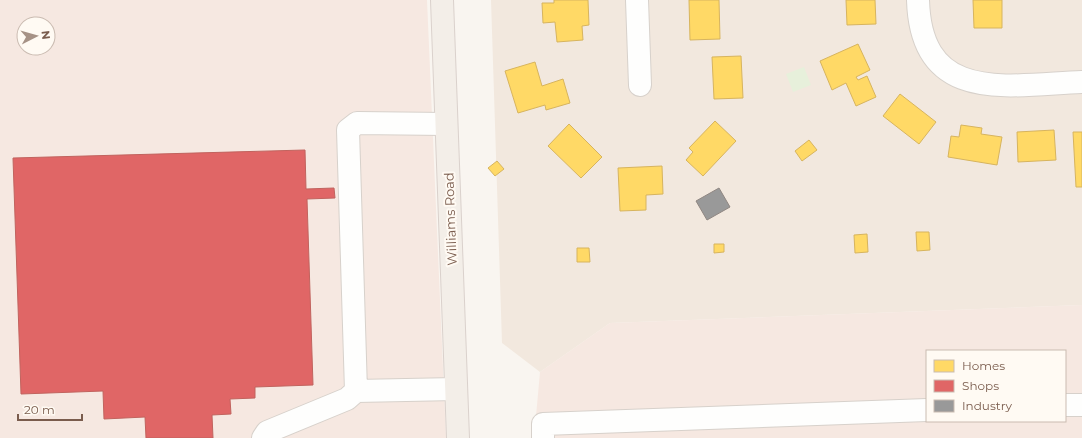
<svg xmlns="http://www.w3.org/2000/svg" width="1082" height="438" viewBox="0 0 1082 438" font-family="Montserrat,sans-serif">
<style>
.residential{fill:#f2e8de}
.commercial{fill:#f6e8e1;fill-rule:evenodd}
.green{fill:#e7f0db}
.homes{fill:#ffd966;stroke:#d7b45e}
.shops{fill:#e06666;stroke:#c1635e}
.industry{fill:#999;stroke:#908782}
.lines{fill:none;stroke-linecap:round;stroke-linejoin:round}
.minor-casing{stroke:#d7d1cb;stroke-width:24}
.major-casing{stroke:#dad1cc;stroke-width:24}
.minor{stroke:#fefefd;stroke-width:22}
.major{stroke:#f3eee8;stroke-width:22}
.labels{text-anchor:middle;stroke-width:4;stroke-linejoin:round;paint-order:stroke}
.street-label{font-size:13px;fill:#7a5c4d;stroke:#fffaf3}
</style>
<rect width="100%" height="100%" fill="#f9f5f0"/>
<path class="residential" d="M 491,0 L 1082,0 L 1082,305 L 610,323 L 540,372 L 502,343 Z"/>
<path class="commercial" d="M 0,0 L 427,0 L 446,438 L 0,438 ZM 24,24 L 48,24 L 48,48 L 24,48 Z
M 1082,305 L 1082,438 L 534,438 L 540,372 L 610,323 ZM 927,351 L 1065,351 L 1065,421 L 927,421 Z"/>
<path class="green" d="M 804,67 L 811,85 L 793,92 L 786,74 Z"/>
<path class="homes" d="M 554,0 L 588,0 L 589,25 L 582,26 L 583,40 L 557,42 L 555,22 L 543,23 L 542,3 L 554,3 Z
M 689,0 L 719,0 L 720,39 L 690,40 Z
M 846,0 L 875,0 L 876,24 L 847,25 Z
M 973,0 L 1002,0 L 1002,28 L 974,28 Z
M 858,44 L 870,70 L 856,77 L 858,80 L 867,76 L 876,97 L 856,106 L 846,83 L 832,90 L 820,61 Z
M 741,56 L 743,98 L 714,99 L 712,57 Z
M 535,62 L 542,86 L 563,79 L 570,103 L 546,110 L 545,105 L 518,113 L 505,71 Z
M 900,94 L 936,122 L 919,144 L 883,116 Z
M 715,121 L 736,141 L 703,176 L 686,160 L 693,152 L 689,148 Z
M 569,124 L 602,157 L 581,178 L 548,146 Z
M 961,125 L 982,128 L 981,134 L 1002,137 L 997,165 L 948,157 L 951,136 L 959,137 Z
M 1054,130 L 1056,160 L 1018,162 L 1017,132 Z
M 1073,132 L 1082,132 L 1082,187 L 1076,187 Z
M 809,140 L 817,150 L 802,161 L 795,151 Z
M 497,161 L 504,169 L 495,176 L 488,168 Z
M 662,166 L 663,194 L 646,195 L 646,210 L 620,211 L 618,168 Z
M 916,232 L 929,232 L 930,250 L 917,251 Z
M 867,234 L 868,252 L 855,253 L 854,235 Z
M 714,244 L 724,244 L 724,252 L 714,253 Z
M 577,248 L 589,248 L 590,262 L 577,262 Z"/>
<path class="shops" d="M 305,150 L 306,189 L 334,188 L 335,198 L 307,199 L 313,385 L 255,387 L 255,398 L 230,399 L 231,414 L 212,415 L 213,438 L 146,438 L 145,417 L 104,419 L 103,391 L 21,394 L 13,158 Z"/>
<path class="industry" d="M 719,188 L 730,207 L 707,220 L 696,201 Z"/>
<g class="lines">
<defs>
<path id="minor" d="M 637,0 L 640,85
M 918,0 C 921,105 1007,85 1082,82
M 356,391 L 456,389
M 1065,405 L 1082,405
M 263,438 L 267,432 L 347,399 L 356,391 L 348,130 L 357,123 L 446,124
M 543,438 L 543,424 L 927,410"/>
<path id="major" d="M 442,0 L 458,438"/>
</defs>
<use href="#minor" class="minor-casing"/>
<use href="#major" class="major-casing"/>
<use href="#minor" class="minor"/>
<use href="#major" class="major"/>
</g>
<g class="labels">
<g class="street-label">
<text transform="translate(450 219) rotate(-92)" y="5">Williams Road</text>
</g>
</g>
<rect x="926" y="350" width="140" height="72" fill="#fffaf3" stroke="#cabbb1"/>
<rect x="934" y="360" width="20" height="12" fill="#ffd966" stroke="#cabbb1"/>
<text x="962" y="370" font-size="12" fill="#7a5c4d">Homes</text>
<rect x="934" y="380" width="20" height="12" fill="#e06666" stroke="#cabbb1"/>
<text x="962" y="390" font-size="12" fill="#7a5c4d">Shops</text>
<rect x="934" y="400" width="20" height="12" fill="#999999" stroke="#cabbb1"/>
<text x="962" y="410" font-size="12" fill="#7a5c4d">Industry</text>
<g transform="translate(36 36) rotate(84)"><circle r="19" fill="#fffaf3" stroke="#cabbb1"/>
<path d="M0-3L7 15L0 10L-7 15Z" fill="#a69286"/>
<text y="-6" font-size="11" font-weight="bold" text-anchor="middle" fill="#7a5c4d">N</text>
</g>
<path d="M18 414v6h64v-6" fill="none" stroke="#7a5c4d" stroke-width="2"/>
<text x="24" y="414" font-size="12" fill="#7a5c4d" stroke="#fffaf3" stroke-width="3" paint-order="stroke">20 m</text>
</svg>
